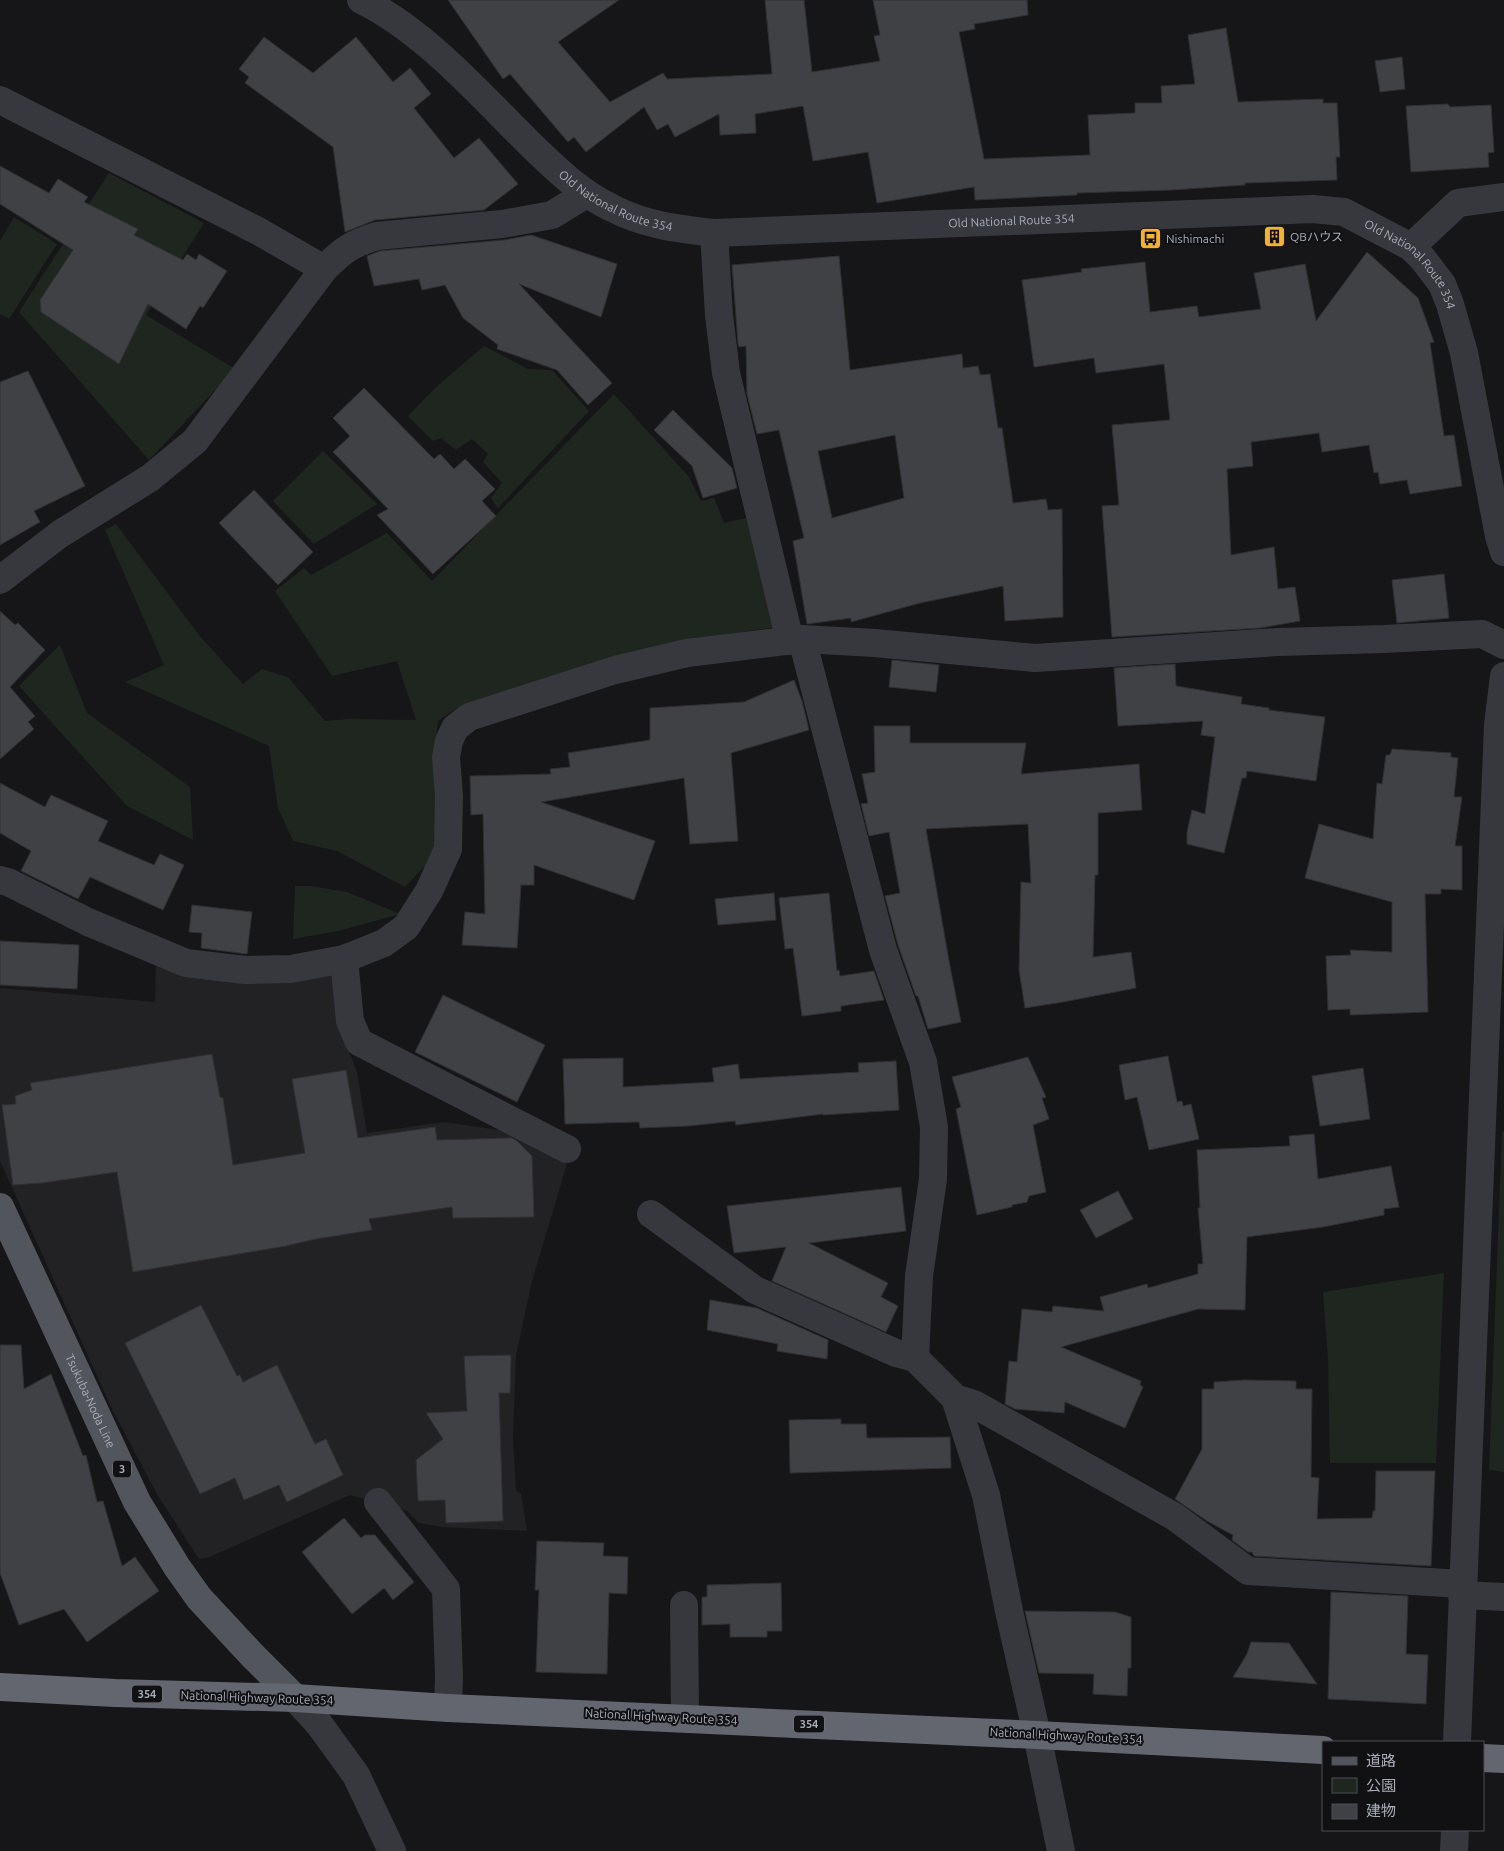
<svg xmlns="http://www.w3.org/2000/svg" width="1504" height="1851" viewBox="0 0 1504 1851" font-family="Ubuntu,'Noto Sans JP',sans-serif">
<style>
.built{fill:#222225}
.green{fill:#1e261f}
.building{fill:#404145;stroke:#303034;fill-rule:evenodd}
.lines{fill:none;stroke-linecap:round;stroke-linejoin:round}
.minor{stroke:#37383d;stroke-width:28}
.major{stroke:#53555c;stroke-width:28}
.highway{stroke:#63666e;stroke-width:28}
.labels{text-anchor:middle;stroke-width:4;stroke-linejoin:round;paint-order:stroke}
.shield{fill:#111113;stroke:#7b7e86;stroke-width:1}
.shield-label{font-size:11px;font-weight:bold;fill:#a8adb8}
.street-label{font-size:12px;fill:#a8adb8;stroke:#111113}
.poi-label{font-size:12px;fill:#a8adb8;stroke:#111113;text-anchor:start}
</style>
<rect width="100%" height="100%" fill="#161618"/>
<path class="built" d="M 156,963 L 332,973 L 346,1044 L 357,1072 L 367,1133 L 443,1122 L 514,1132 L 567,1164 L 532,1281 L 516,1355 L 513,1439 L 516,1491 L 521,1493 L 527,1531 L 442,1527 L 419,1523 L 407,1511 L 350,1495 L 207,1558 L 199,1559 L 158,1496 L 112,1409 L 0,1161 L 0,988 L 155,1002 Z"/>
<path class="green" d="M 109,173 L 204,223 L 146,315 L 235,369 L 149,460 L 19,312 Z
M 14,217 L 57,244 L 9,319 L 0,314 L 0,241 Z
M 484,346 L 528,369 L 552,370 L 589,411 L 498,508 L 491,498 L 502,483 L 483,462 L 488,454 L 472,439 L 456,450 L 441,438 L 433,441 L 408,416 L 436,387 Z
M 614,394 L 689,477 L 701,501 L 714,498 L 724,523 L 746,518 L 776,627 L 666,644 L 455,709 L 438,721 L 434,751 L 437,838 L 431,860 L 405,887 L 337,851 L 293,841 L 278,808 L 269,746 L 125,682 L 164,665 L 105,530 L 116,524 L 199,635 L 243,684 L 262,669 L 288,677 L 325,721 L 349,719 L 416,720 L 397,661 L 332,676 L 275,591 L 304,568 L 311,575 L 387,533 L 432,581 Z
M 323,451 L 377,504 L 314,544 L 273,501 Z
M 60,645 L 87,713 L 190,787 L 193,840 L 127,806 L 19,686 Z
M 295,886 L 311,886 L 347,892 L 400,914 L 338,931 L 293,939 Z
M 1504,1131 L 1504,1472 L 1489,1470 L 1502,1132 Z
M 1444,1273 L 1436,1463 L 1330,1463 L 1328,1359 L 1323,1292 Z"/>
<path class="building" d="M 448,0 L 619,0 L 558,42 L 610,102 L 663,73 L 667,79 L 772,74 L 765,0 L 804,0 L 812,72 L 880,61 L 874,36 L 880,35 L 873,0 L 1027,0 L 1028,15 L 974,24 L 975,29 L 959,32 L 984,159 L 1090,155 L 1088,115 L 1135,113 L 1135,103 L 1162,103 L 1161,86 L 1195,84 L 1188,35 L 1226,28 L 1238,102 L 1323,99 L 1323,103 L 1337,103 L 1340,157 L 1336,157 L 1337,180 L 1245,183 L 1245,185 L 1172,190 L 1077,193 L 1077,195 L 975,200 L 974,187 L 877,203 L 868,152 L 813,161 L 803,106 L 755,114 L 756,133 L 720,135 L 719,114 L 675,137 L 668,124 L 657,130 L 644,107 L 586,152 L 574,137 L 568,142 L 510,74 L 503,79 Z
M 264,37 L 313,73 L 356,37 L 393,82 L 410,68 L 431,94 L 414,108 L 454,158 L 479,138 L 518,184 L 484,210 L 375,220 L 345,232 L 333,147 L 245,83 L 249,77 L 239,69 Z
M 1402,57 L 1405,89 L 1380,92 L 1375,61 Z
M 1448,104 L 1450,107 L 1491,105 L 1494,152 L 1488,153 L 1489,167 L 1411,172 L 1406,106 Z
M 0,166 L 49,193 L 58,179 L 88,197 L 84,202 L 138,229 L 134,235 L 183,260 L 187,254 L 196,260 L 199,254 L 227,271 L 203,308 L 200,306 L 186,329 L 148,304 L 119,364 L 41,312 L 40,300 L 73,250 L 0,204 Z
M 531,235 L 617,264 L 601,317 L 519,284 L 612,383 L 588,405 L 557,370 L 497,349 L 498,345 L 463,318 L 445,285 L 422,290 L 419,279 L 374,286 L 367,256 L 380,251 L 504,240 Z
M 1367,252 L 1418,298 L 1434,342 L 1430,343 L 1444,436 L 1454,435 L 1462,486 L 1410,494 L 1407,480 L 1380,484 L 1378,472 L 1374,473 L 1369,445 L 1322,452 L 1319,433 L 1251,442 L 1253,466 L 1227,469 L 1231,555 L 1274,547 L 1278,589 L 1295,587 L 1300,621 L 1260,628 L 1112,637 L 1102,506 L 1119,505 L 1112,425 L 1170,420 L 1164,364 L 1096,373 L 1094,358 L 1034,367 L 1022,280 L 1082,272 L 1081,269 L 1145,262 L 1150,312 L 1197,306 L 1199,317 L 1261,309 L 1254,273 L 1305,264 L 1316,321 Z
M 839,256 L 850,370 L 962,354 L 963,368 L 978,366 L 980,375 L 990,374 L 998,428 L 1002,428 L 1013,503 L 1046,499 L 1048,510 L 1062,509 L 1063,617 L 1005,621 L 1003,586 L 920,603 L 851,622 L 851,618 L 807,624 L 793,541 L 804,538 L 779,430 L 757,434 L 747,394 L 746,346 L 739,347 L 738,343 L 732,265 ZM 895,435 L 904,498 L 832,518 L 818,451 Z
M 28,371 L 85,486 L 34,511 L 40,522 L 0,545 L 0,382 Z
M 364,388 L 434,459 L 440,454 L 454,469 L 465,459 L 495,489 L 482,501 L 496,516 L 433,574 L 377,515 L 388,509 L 333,452 L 350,436 L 333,418 Z
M 673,410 L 732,468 L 737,488 L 703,498 L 692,466 L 654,430 Z
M 254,490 L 313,552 L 278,585 L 219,523 Z
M 1444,574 L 1449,618 L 1397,623 L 1392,580 Z
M 0,611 L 15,625 L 18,623 L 45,650 L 10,687 L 35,716 L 28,722 L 34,729 L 0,759 Z
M 892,660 L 939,665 L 936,692 L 889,687 Z
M 1175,664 L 1176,686 L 1242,697 L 1241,704 L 1269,708 L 1269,710 L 1325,717 L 1316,781 L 1247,771 L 1246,778 L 1242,778 L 1224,853 L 1187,844 L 1187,832 L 1192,810 L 1205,814 L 1215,737 L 1201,735 L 1203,721 L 1118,726 L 1114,668 Z
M 794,680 L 802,701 L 809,730 L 731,753 L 738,841 L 690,844 L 684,778 L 541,802 L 655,841 L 634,900 L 534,865 L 534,885 L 521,885 L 517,948 L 462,945 L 465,912 L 485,914 L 483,814 L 471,815 L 470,776 L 551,774 L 550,769 L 570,767 L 568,753 L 650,740 L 650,708 L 744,702 Z
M 874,726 L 910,726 L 910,743 L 1026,743 L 1021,774 L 1139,764 L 1142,810 L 1098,813 L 1098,875 L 1095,875 L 1093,957 L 1131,952 L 1136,988 L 1063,1002 L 1025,1008 L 1019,970 L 1021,882 L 1031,883 L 1028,824 L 926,829 L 949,961 L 961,1022 L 928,1029 L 918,996 L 916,996 L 898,945 L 885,896 L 900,893 L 889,832 L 869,836 L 861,804 L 868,803 L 862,774 L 875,772 Z
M 1392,749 L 1451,753 L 1451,757 L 1458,758 L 1454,797 L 1462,797 L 1455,846 L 1462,846 L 1462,890 L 1441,889 L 1441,894 L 1425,894 L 1428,1012 L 1350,1015 L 1350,1009 L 1328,1010 L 1326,956 L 1351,955 L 1350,950 L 1392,952 L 1392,902 L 1305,878 L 1319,824 L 1373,839 L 1377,783 L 1382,784 L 1386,755 L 1390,755 Z
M 0,783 L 45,807 L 51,795 L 108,821 L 98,841 L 154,865 L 160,854 L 184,865 L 163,910 L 90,877 L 78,899 L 21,871 L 31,851 L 0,833 Z
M 774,893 L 776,920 L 718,925 L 715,899 Z
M 829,893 L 837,971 L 839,970 L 840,976 L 874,971 L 884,1000 L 841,1006 L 841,1011 L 802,1016 L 793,948 L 785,949 L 779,898 Z
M 192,905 L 252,912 L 247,954 L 201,948 L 202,933 L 189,932 Z
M 0,941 L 79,945 L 77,989 L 0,985 Z
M 443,995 L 545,1045 L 517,1102 L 415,1052 Z
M 212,1054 L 220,1097 L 223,1098 L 233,1165 L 305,1153 L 292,1079 L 346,1070 L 358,1138 L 435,1127 L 437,1140 L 512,1138 L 517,1141 L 532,1156 L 534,1217 L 453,1218 L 452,1207 L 369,1219 L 372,1230 L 316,1239 L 286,1246 L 133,1272 L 117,1172 L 42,1183 L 13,1185 L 2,1105 L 16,1104 L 15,1096 L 32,1090 L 30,1083 Z
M 1168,1056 L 1177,1102 L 1182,1101 L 1183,1106 L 1191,1104 L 1199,1139 L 1149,1150 L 1137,1097 L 1125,1100 L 1119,1065 Z
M 1028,1057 L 1046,1097 L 1042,1098 L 1049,1119 L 1033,1125 L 1046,1192 L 1029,1196 L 1027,1202 L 1012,1205 L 1012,1207 L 977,1215 L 956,1109 L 961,1107 L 952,1077 Z
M 623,1058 L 623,1087 L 714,1082 L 712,1068 L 738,1064 L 740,1079 L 859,1072 L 858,1063 L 896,1061 L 899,1110 L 823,1115 L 823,1114 L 736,1125 L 735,1121 L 688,1126 L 640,1128 L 639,1122 L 565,1124 L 563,1059 Z
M 1363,1068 L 1370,1119 L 1320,1126 L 1312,1076 Z
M 1314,1134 L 1318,1179 L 1391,1166 L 1399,1207 L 1384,1209 L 1384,1215 L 1323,1227 L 1247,1237 L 1245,1310 L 1198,1309 L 1061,1347 L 1141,1381 L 1140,1385 L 1143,1387 L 1125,1428 L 1065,1402 L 1064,1413 L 1015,1409 L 1005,1404 L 1009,1361 L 1017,1362 L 1022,1309 L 1052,1312 L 1053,1306 L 1104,1311 L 1100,1297 L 1147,1284 L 1148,1288 L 1198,1274 L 1198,1264 L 1203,1264 L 1198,1208 L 1200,1208 L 1197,1150 L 1290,1146 L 1289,1136 Z
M 901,1187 L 906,1231 L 809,1243 L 888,1283 L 881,1297 L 898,1306 L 886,1332 L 772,1281 L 786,1247 L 734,1253 L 727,1206 Z
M 1118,1191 L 1133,1219 L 1096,1238 L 1080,1210 Z
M 710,1300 L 757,1308 L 828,1340 L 827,1359 L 777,1351 L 778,1344 L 707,1330 Z
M 201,1305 L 237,1376 L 240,1375 L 243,1382 L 277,1365 L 315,1444 L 326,1439 L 343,1475 L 287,1502 L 279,1485 L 244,1500 L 235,1478 L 200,1494 L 125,1343 Z
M 0,1345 L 21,1345 L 24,1389 L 51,1374 L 83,1456 L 86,1455 L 97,1502 L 103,1501 L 122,1566 L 135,1557 L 159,1591 L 87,1642 L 64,1609 L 19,1625 L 0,1573 Z
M 511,1355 L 510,1393 L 499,1393 L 503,1521 L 446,1523 L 445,1500 L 418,1501 L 416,1460 L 443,1439 L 426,1413 L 467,1411 L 464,1356 Z
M 1244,1380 L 1296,1381 L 1296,1389 L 1312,1389 L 1311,1477 L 1319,1478 L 1317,1519 L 1372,1518 L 1373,1511 L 1375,1511 L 1376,1471 L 1435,1471 L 1431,1566 L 1254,1556 L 1252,1552 L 1248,1552 L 1232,1540 L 1233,1535 L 1207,1521 L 1175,1499 L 1202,1449 L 1202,1389 L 1214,1389 L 1214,1382 Z
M 841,1419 L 841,1424 L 866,1424 L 867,1438 L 950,1437 L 951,1468 L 790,1473 L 789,1420 Z
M 344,1518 L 361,1538 L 365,1535 L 375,1535 L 414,1582 L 393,1600 L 384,1588 L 352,1614 L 302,1552 Z
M 537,1541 L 604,1543 L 603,1556 L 628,1557 L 627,1594 L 609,1593 L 607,1674 L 536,1672 L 539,1590 L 535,1590 Z
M 781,1583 L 782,1631 L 767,1631 L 767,1637 L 730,1637 L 730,1624 L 702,1625 L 702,1597 L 707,1597 L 707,1585 Z
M 1331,1592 L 1408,1596 L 1406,1654 L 1428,1655 L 1426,1704 L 1328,1699 Z
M 1025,1611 L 1115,1612 L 1131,1617 L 1131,1668 L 1128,1668 L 1127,1696 L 1093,1694 L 1094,1674 L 1039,1673 Z
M 1251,1642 L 1289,1643 L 1317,1684 L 1233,1677 L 1247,1654 Z"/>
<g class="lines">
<g class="minor">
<path id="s1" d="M 361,0 C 425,31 481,96 531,145 C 556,169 580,193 612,208 C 644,225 679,229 714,233 L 1313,209 L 1344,212 L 1411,247 L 1423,259 L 1442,284 L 1450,304 L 1464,353 L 1499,536 L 1504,552"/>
<path d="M 0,100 L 260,232 L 324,269"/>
<path d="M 714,233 L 719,315 L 726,373 L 790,641"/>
<path d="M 1411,247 L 1458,203 L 1504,197"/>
<path d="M 0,580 L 60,534 L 150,478 L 195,441 L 324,269 C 343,250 351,244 377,236 L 502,224 L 552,215 L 586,194"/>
<path d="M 802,639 L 883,950 L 923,1062 L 934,1127 L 933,1179 L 919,1276 L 915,1358"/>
<path d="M 0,880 L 8,882 L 88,922 L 186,963 L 245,970 L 291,969 L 344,959 L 384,943 L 406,927 L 429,891 L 448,849 L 449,796 L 446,757 L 449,741 L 455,728 L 469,717 L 615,670 L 687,653 L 802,639 L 875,643 L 1035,658 L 1278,642 L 1384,639 L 1482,634 L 1504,645"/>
<path d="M 344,959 L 350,1021 L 359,1042 L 567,1149"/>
<path d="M 651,1214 L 755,1290 L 896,1353 L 915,1358 L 955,1398 L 974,1404 L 1175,1517 L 1248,1571 L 1462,1584"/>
<path d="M 955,1398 L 986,1495 L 1009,1611 L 1037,1735 L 1061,1851"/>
<path d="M 378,1502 L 446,1589 L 449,1677 L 448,1708"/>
<path d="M 1462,1595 L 1504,1597"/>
<path d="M 684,1605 L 685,1718"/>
<path d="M 295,1698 L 319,1724 L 356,1775 L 392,1851"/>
<path d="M 1457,1742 L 1498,725 L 1504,676"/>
<path d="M 1454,1851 L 1455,1830"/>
</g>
<path class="major" id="s2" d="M 0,1207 L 137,1502 L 177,1567 L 199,1598 L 252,1655 L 295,1698"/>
<path class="highway" d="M 0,1687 L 115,1693 L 295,1698 L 448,1708 L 1037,1735 L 1323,1750
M 1483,1758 L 1504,1759"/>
</g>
<defs>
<symbol id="building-square" viewBox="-11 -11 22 22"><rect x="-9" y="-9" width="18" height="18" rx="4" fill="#f2b134" stroke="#111113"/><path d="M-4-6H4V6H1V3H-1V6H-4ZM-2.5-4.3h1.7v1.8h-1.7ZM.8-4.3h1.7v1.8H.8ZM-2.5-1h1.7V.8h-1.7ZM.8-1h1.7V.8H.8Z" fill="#111"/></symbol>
<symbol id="bus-square" viewBox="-11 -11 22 22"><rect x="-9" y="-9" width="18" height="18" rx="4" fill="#f2b134" stroke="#111113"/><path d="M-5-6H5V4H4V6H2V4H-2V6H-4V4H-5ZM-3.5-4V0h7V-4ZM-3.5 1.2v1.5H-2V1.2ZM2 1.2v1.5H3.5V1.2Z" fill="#111"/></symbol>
</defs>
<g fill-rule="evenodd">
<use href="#building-square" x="1262" y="224" width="25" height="25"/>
<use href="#bus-square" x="1138" y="226" width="25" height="25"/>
</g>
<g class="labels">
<g class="shield">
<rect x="113" y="1460.5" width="18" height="17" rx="4"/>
<rect x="132" y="1685.5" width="30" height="17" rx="4"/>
<rect x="794" y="1715.5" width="30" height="17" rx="4"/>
</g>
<g class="shield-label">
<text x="122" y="1473">3</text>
<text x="147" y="1698">354</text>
<text x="809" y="1728">354</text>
</g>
<g class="street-label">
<text dy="4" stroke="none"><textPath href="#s1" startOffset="328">Old National Route 354</textPath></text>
<text dy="4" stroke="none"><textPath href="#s1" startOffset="731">Old National Route 354</textPath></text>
<text dy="4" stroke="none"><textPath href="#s1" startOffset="1151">Old National Route 354</textPath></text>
<text dy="4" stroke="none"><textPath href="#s2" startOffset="214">Tsukuba-Noda Line</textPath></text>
<text transform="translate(257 1698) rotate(2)" y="4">National Highway Route 354</text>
<text transform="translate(661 1717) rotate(3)" y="4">National Highway Route 354</text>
<text transform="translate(1066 1736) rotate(3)" y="4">National Highway Route 354</text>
</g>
<g class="poi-label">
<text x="1290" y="241">QBハウス</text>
<text x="1166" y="243">Nishimachi</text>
</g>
</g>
<rect x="1322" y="1741" width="162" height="90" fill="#111113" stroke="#4d4f55"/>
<rect x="1332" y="1757" width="25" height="8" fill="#53555c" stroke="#4d4f55"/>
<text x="1366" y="1766" font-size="15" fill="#a8adb8">道路</text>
<rect x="1332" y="1778" width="25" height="15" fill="#1e261f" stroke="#4d4f55"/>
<text x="1366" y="1791" font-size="15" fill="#a8adb8">公園</text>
<rect x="1332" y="1804" width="25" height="15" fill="#404145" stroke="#4d4f55"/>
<text x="1366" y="1816" font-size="15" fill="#a8adb8">建物</text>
</svg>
